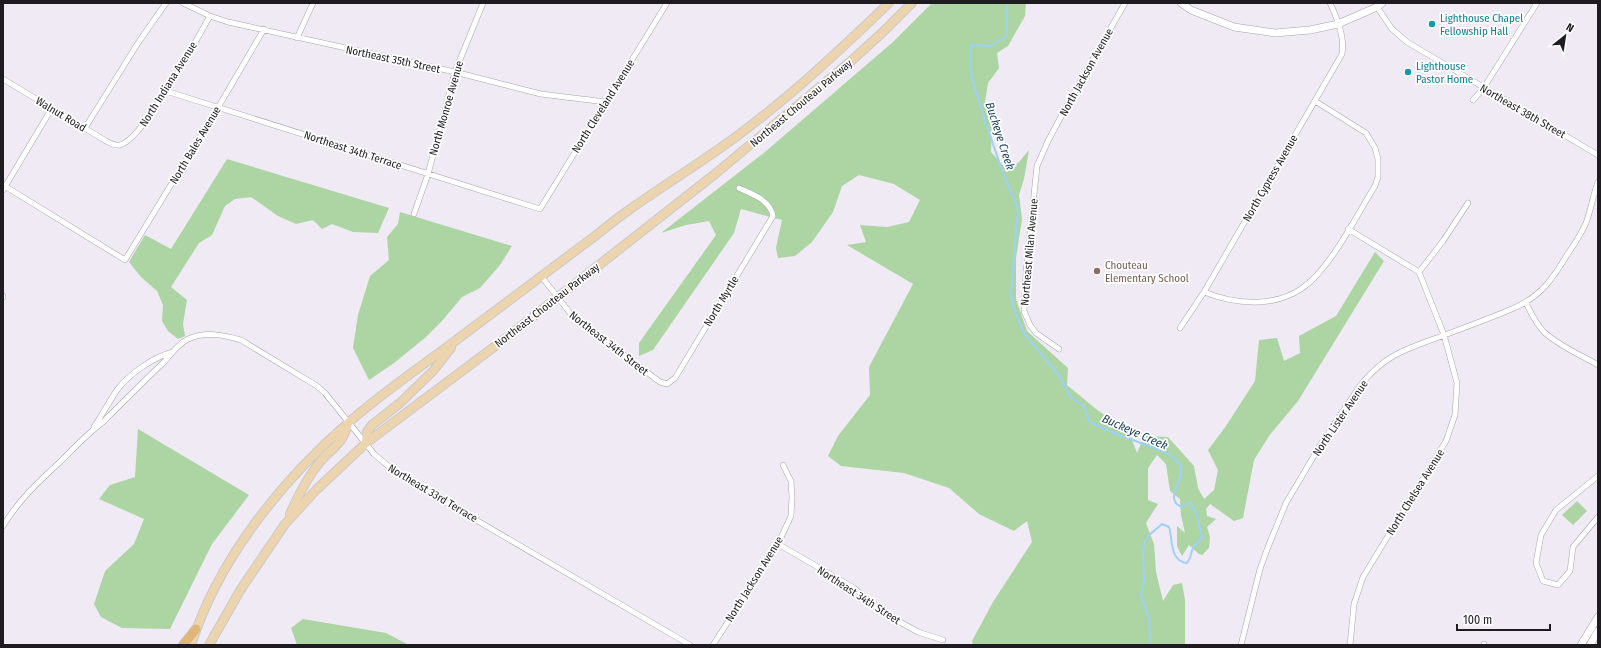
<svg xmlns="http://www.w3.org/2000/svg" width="1601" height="648" viewBox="0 0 1601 648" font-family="'Fira Sans Condensed',sans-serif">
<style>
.green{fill:#acd5a3}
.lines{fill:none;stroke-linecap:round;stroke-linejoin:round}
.stream{stroke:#9ed1f6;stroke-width:2}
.street-casing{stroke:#a8a3ac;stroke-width:6}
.secondary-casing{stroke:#a8a3ac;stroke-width:8}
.primary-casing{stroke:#c9c9c9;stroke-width:10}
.highway-casing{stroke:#c9c9c9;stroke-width:10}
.street{stroke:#fff;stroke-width:5}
.secondary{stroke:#fff;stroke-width:7}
.primary{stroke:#ecd4ae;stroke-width:8}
.highway{stroke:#e0b778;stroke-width:9}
.culture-dot{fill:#0f9aa8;stroke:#fff;stroke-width:1.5}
.education-dot{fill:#8d6e63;stroke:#fff;stroke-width:1.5}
.labels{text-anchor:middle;stroke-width:3.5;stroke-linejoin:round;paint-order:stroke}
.culture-label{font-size:11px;fill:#0d838f;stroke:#fff;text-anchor:start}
.street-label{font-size:11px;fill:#1e1c20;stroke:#fff}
.education-label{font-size:11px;fill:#785e54;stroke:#fff;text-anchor:start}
.water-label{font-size:12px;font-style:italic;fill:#163e56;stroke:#fff}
</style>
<rect width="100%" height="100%" fill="#efeaf4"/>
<path class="green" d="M 932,3 L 1026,3 L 1025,16 L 1008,46 L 997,53 L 999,68 L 988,83 L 985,102 L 992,117 L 991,152 L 1008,171 L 1019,162 L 1029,150 L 1024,179 L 1019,195 L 1022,219 L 1016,258 L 1016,299 L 1027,331 L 1068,368 L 1067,385 L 1096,409 L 1129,432 L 1137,453 L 1144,436 L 1168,437 L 1194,466 L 1198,488 L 1204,499 L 1214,490 L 1218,470 L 1208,450 L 1226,426 L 1255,381 L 1259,340 L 1277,338 L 1284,361 L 1300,353 L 1299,336 L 1336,316 L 1375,252 L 1384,261 L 1298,401 L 1269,436 L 1254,460 L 1243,518 L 1234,521 L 1210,504 L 1206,509 L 1207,516 L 1216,519 L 1207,527 L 1210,537 L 1209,548 L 1202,555 L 1199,554 L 1189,545 L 1182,556 L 1177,546 L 1177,526 L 1185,533 L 1181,515 L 1180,499 L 1170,491 L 1166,464 L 1157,455 L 1148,468 L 1148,500 L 1158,504 L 1146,523 L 1154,544 L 1156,572 L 1163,601 L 1173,585 L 1182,583 L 1185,600 L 1185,645 L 973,645 L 972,641 L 993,602 L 1032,542 L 1027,521 L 1014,531 L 979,514 L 949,488 L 904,473 L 841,466 L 828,456 L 838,436 L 870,395 L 869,367 L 913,284 L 847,245 L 866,242 L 860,225 L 887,227 L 909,222 L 920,200 L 894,184 L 859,175 L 842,186 L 833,212 L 812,242 L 795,256 L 778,258 L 776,248 L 782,220 L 741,209 L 734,233 L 653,350 L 639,356 L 639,343 L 716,235 L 709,221 L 686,225 L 661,233 L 765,152 L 893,42 Z
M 227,159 L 389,208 L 378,233 L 353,232 L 332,224 L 322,229 L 313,220 L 296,224 L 278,216 L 251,197 L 235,199 L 225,206 L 212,235 L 199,243 L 171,287 L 187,300 L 183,324 L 185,336 L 178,339 L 168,331 L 162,321 L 163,305 L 157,291 L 141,277 L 129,262 L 145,235 L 171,249 Z
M 400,212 L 512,246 L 500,265 L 480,288 L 462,297 L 442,321 L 426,337 L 394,363 L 369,380 L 353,348 L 358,315 L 370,276 L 389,260 L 387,237 L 398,224 Z
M 138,429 L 249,495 L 212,544 L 170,629 L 122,628 L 101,617 L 94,604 L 105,571 L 134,544 L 144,519 L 99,499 L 110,485 L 135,477 Z
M 1577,501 L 1587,511 L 1573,525 L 1562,515 Z
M 303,619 L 386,633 L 409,645 L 297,645 L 291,628 Z"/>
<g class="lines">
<path class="stream" d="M 1007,3 L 1007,36 L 990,46 L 971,45 L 971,75 L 985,121 L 1004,176 L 1018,208 L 1011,295 L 1014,308 L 1021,327 L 1026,336 L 1059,375 L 1071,398 L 1083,405 L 1090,422 C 1104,429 1118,435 1133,440 C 1147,446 1166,450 1177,461 C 1192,475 1160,499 1182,507 L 1190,502 C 1197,512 1200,526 1202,538 L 1193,547 L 1190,558 L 1187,563 C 1169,561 1173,539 1169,527 L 1162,524 L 1148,536 L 1143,549 L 1144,579 L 1141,595 L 1149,619 L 1150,645"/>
<defs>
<path id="street" d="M 183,3 L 210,16 L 228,22 L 455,72 L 541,94 L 606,102
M 1377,7 L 1392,29 L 1407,42 L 1598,155
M 297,38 L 313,3
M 3,79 L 106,141 C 110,143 115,146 120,145 C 144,139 196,40 210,16
M 166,91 L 540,209 L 667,3
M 1473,100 L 1483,89 L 1537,3
M 85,128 L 138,43 L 166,3
M 3,185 L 125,260 L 219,106 L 264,29
M 3,190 L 52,108
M 414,214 L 428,174 L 455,72 L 483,3
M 1348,229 L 1419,272 L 1444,335 L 1457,383 L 1455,415 L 1446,441 L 1363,577 L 1354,604 L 1350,645
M 1419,272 L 1443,241 L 1468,203
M 541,276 L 574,318 L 660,382 L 667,384 L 675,378 L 773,216 C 770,200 752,194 739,188
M 1204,292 C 1234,304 1272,308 1301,289 C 1330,270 1356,216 1375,186 L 1378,177 L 1378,159 L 1375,148 L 1366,133 L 1315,101
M 3,296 L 3,297
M 1526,303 C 1531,313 1536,324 1544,332 C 1559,346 1581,355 1598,365
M 1180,328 L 1204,292 L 1342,54 C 1345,37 1337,18 1330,3
M 1059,349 L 1036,333 L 1030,325 L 1024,311 L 1026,272 L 1037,166 L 1048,141 L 1072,96 L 1125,3
M 94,427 C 102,415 109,402 117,390 C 129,374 153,357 173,352
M 1598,476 L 1556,510 L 1541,535 L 1536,563 L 1543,581 L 1558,585 L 1570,571 L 1573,547 L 1598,517
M 3,526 C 19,500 37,483 60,462 C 74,448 87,434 103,422 C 123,402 143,382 164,362 C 171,354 178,344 188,339 C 205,331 224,335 241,340 L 317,386 L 325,393 L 374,454 L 399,475 L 690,645
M 778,544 L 854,588 L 880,611 L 918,632 L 943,640
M 713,645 L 778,544 L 791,516 L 792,498 L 791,481 L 783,465
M 1241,645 L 1260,569 L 1268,547 L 1286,503 L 1321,444 L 1360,386 C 1384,355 1406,349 1442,336 C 1466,327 1491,318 1514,308 C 1541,296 1552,280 1567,255 C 1574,245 1581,234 1586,223 C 1591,210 1593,195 1598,182
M 1484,645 L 1484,644"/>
<path id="secondary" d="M 1181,3 L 1191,10 L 1234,27 L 1275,33 L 1310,30 L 1338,24 L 1377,7 L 1382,3
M 1581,645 L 1598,617
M 1590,645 L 1598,631"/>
<path id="primary" d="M 366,443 L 367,432 L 372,425 L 400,403 L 433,371 L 451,348
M 290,514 C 298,496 307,478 319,463 C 332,447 343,445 348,423
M 191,645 C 218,560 281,481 348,423 C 384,391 425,364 463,335 C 504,304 546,273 587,242 C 601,232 614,220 629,210 C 664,185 702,162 737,136 C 791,96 840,50 889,3
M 209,645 L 241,589 L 285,524 L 316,490 L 366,443 L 506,338 L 715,174 L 851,61 L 883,32 L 912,3"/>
<path id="highway" d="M 183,645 L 196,629"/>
</defs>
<use href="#street" class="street-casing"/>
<use href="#secondary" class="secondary-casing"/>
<use href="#primary" class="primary-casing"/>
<use href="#highway" class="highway-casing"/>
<use href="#street" class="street"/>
<use href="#secondary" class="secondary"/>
<use href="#primary" class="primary"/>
<use href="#highway" class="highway"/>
</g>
<g class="culture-dot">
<circle cx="1432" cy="24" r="4"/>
<circle cx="1408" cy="72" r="4"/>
</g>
<circle class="education-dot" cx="1097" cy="271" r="4"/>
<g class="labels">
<g class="culture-label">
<text x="1440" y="22">Lighthouse Chapel<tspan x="1440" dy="13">Fellowship Hall</tspan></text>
<text x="1416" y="70">Lighthouse<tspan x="1416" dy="13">Pastor Home</tspan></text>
</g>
<g class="street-label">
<text transform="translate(393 59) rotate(12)" y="4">Northeast 35th Street</text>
<text transform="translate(1086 72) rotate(-61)" y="4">North Jackson Avenue</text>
<text transform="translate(168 84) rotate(-58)" y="4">North Indiana Avenue</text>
<text transform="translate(801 103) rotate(-40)" y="4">Northeast Chouteau Parkway</text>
<text transform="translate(603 106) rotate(-58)" y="4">North Cleveland Avenue</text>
<text transform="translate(446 108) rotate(-74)" y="4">North Monroe Avenue</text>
<text transform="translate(1523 111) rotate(30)" y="4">Northeast 38th Street</text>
<text transform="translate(61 114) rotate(31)" y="4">Walnut Road</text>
<text transform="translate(195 145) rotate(-59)" y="4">North Bales Avenue</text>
<text transform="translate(353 150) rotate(18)" y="4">Northeast 34th Terrace</text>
<text transform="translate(1270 178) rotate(-60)" y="4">North Cypress Avenue</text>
<text transform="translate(1029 252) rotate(-85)" y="4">Northeast Milan Avenue</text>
<text transform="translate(721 301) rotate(-59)" y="4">North Myrtle</text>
<text transform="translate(547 305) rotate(-38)" y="4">Northeast Chouteau Parkway</text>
<text transform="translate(609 343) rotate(38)" y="4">Northeast 34th Street</text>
<text transform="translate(1340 418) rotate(-56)" y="4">North Lister Avenue</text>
<text transform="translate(1415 492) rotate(-58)" y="4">North Chelsea Avenue</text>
<text transform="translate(433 493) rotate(31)" y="4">Northeast 33rd Terrace</text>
<text transform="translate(754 579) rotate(-58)" y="4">North Jackson Avenue</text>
<text transform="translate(859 595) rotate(33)" y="4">Northeast 34th Street</text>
</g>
<g class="education-label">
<text x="1105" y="269">Chouteau<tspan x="1105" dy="13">Elementary School</tspan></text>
</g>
<g class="water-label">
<text transform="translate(1000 136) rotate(72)" y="4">Buckeye Creek</text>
<text transform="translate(1135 432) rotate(24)" y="4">Buckeye Creek</text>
</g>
</g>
<rect width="1601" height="648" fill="none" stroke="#1e1c20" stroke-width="8"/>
<g transform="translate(1565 36) rotate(30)" stroke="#ffffff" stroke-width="3" paint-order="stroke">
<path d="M0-3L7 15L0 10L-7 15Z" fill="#1e1c20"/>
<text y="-6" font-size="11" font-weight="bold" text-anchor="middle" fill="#1e1c20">N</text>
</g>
<path d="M1457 624v6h93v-6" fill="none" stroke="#1e1c20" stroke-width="2"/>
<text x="1463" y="624" font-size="12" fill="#1e1c20" stroke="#ffffff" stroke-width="3" paint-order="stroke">100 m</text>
</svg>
